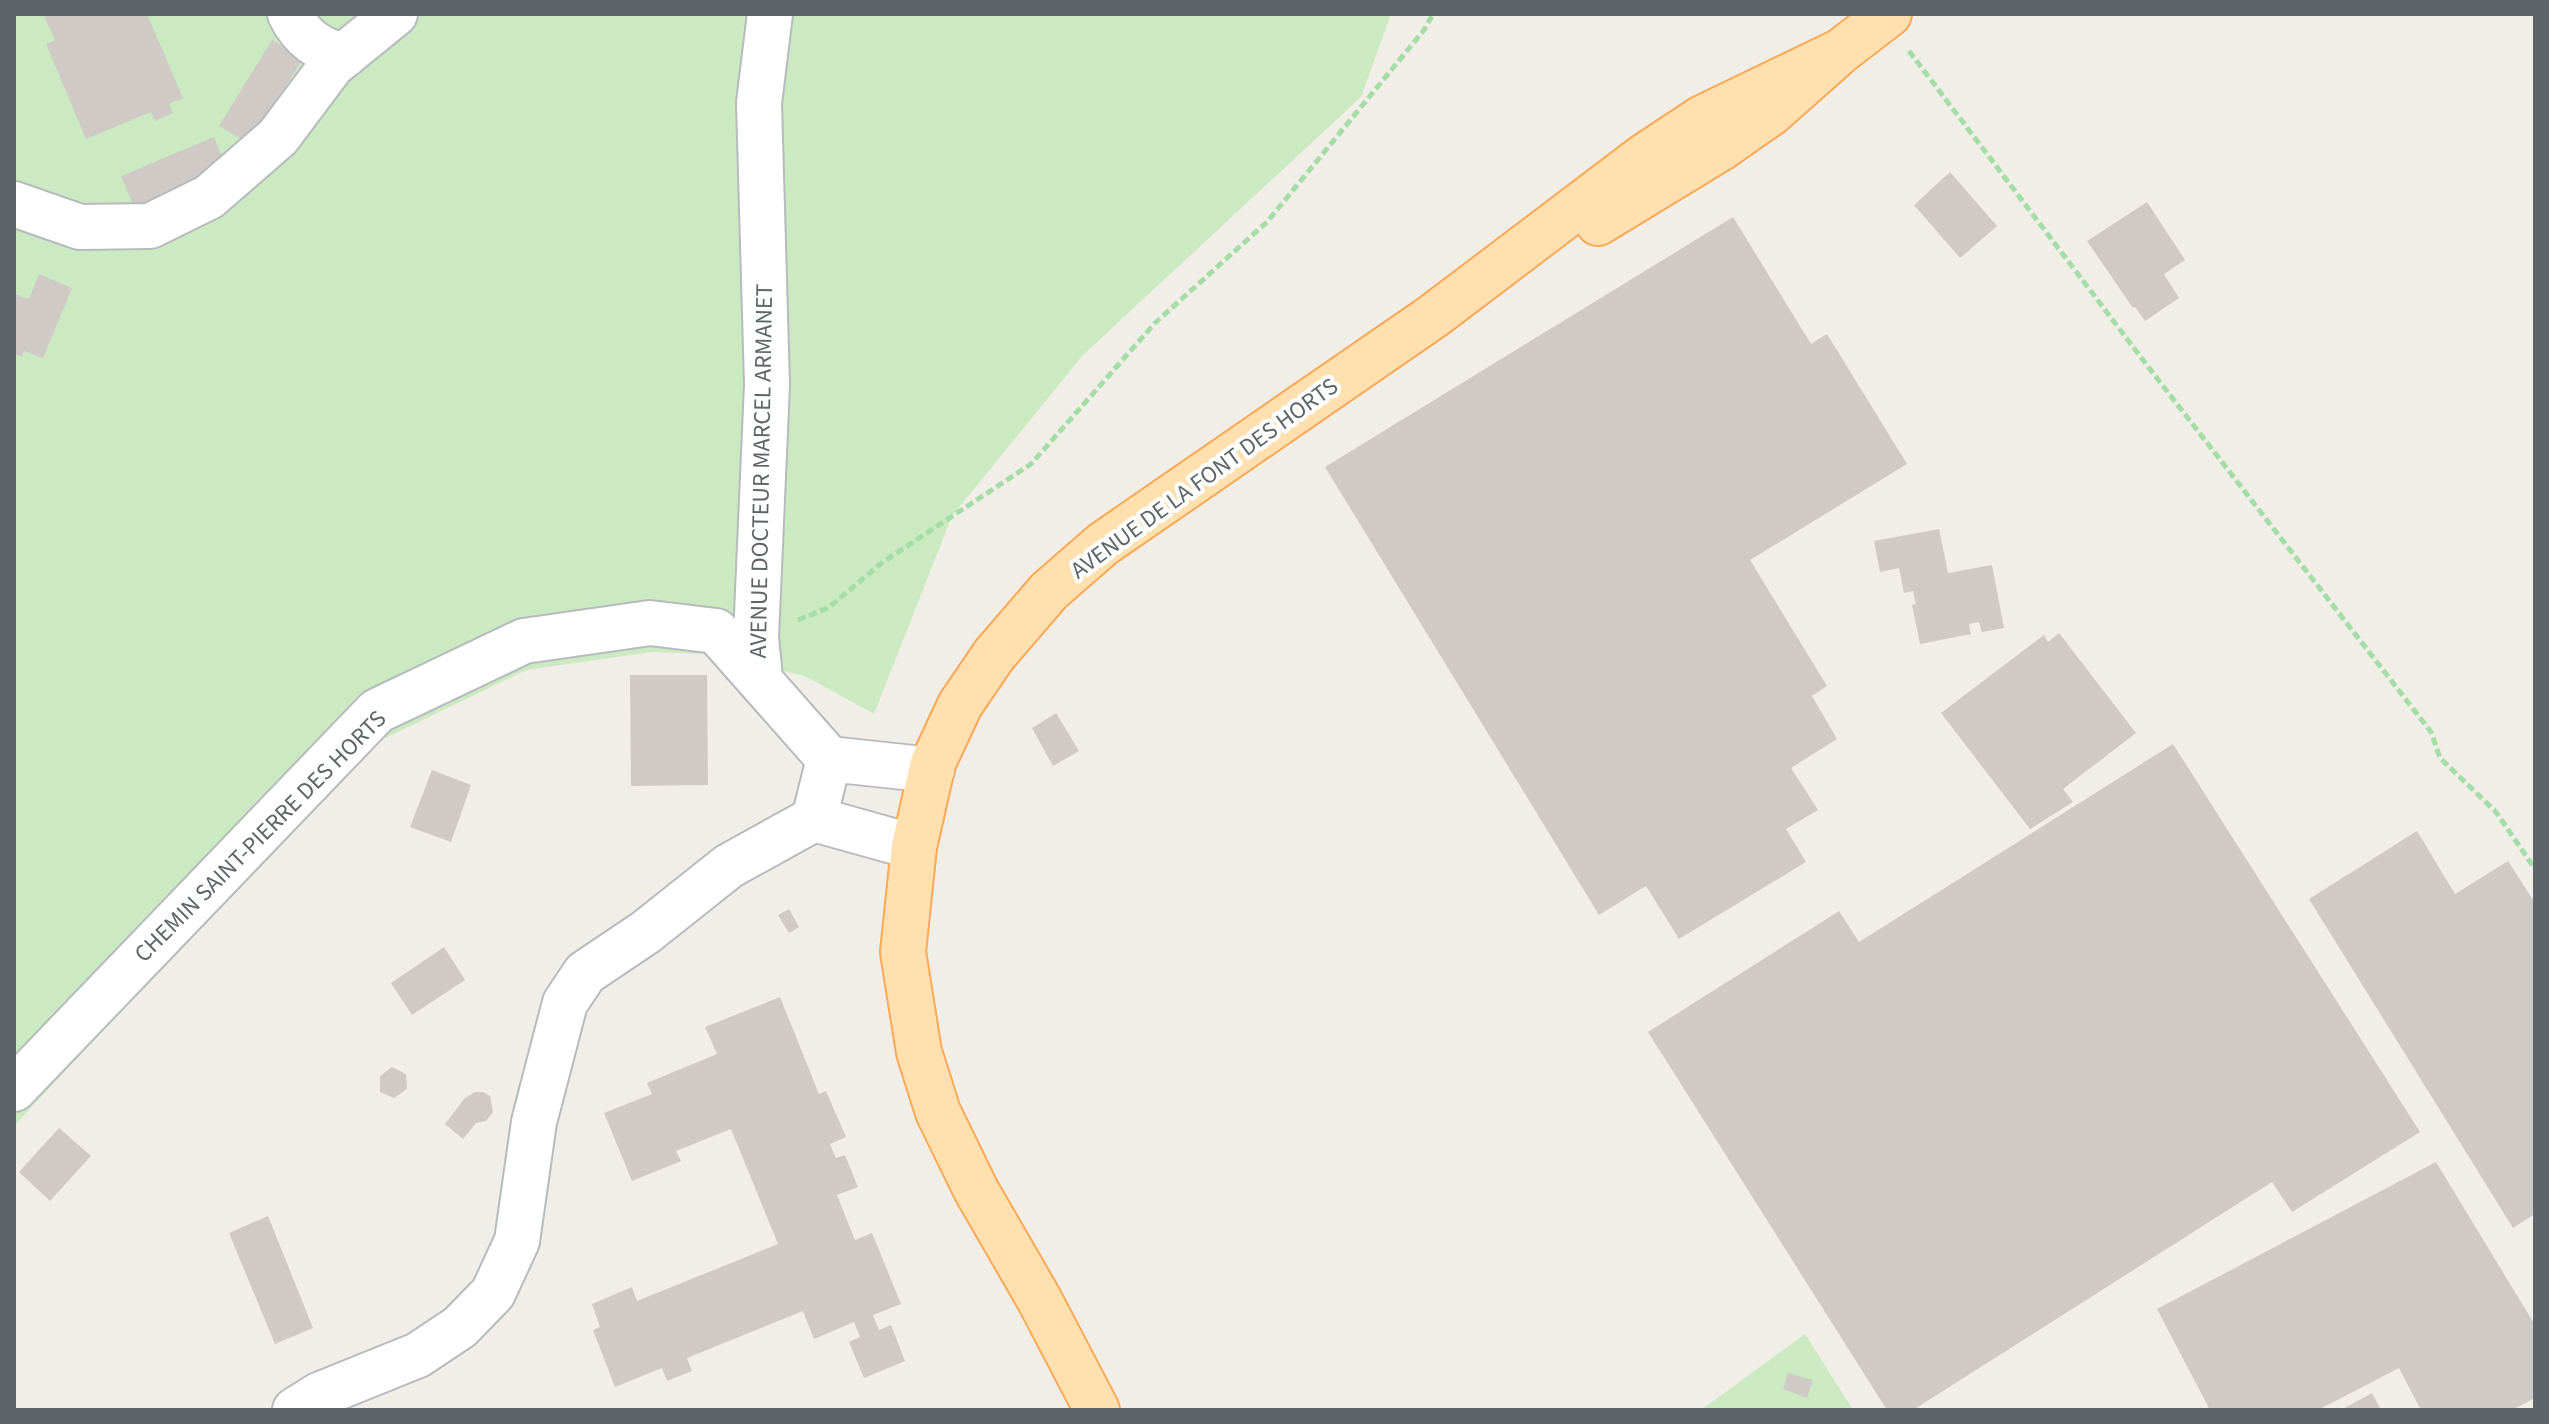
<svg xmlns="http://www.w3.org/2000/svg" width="2549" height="1424" viewBox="0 0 2549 1424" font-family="'Source Sans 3',sans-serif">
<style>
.green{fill:#cbeac2}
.building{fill:#cfcac6}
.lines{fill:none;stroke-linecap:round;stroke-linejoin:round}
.minor-casing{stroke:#b7bbbe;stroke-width:48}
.major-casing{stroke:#fba956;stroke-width:48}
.path{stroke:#a4dda7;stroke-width:5;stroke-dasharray:8 4;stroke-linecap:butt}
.minor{stroke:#fff;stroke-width:44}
.major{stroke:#ffe0ae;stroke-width:44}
.labels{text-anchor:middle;stroke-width:8;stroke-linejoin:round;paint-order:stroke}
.street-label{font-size:24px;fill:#5e6568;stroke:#fff}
</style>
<rect width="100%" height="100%" fill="#f1ede7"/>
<path class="green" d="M 14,14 L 1391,14 L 1361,97 L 1083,355 L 952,516 L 874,714 L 805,676 L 709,654 L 652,652 L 526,670 L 379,741 L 227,897 L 14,1126 Z
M 1805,1334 L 1853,1410 L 1701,1410 Z"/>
<path class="building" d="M 43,14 L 147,14 L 183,98 L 169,104 L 173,113 L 155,121 L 151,112 L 86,139 L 46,44 L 55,40 Z
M 272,40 L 303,58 L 251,145 L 219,126 Z
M 214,137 L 228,171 L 135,210 L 121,176 Z
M 1950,172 L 1997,226 L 1960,258 L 1914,205 Z
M 2147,202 L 2185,260 L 2164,274 L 2179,298 L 2145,321 L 2135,307 L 2133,308 L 2087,241 Z
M 1733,217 L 1811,344 L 1827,334 L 1907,464 L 1750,560 L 1827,686 L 1812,696 L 1837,739 L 1791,768 L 1818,810 L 1786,829 L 1806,862 L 1679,939 L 1646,886 L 1599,915 L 1325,467 Z
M 39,274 L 72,288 L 43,358 L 24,351 L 22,357 L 14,354 L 14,294 L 29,299 Z
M 1939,529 L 1948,573 L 1992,565 L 2004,628 L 1982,632 L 1979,622 L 1969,624 L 1971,634 L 1920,644 L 1912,605 L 1916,604 L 1913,591 L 1904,593 L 1899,568 L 1880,572 L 1874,541 Z
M 2059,633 L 2136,733 L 2063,789 L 2073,802 L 2030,829 L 1941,713 L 2044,635 L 2048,642 Z
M 630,675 L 707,675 L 708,785 L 631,786 Z
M 1056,713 L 1079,751 L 1053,766 L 1032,728 Z
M 2173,744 L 2420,1132 L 2292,1212 L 2272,1182 L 1913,1410 L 1887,1410 L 1648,1032 L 1839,911 L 1859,942 Z
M 432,770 L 471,785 L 451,842 L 410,827 Z
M 2417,831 L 2455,894 L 2508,861 L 2535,903 L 2535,1214 L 2513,1228 L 2309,899 Z
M 789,909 L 799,927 L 789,933 L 778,915 Z
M 444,947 L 465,980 L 412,1015 L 391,983 Z
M 780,997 L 819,1094 L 826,1091 L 846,1137 L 830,1144 L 836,1158 L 845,1155 L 858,1187 L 837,1195 L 855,1240 L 872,1233 L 901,1304 L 873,1315 L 879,1330 L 891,1325 L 905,1361 L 864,1378 L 849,1342 L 860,1337 L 854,1322 L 814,1339 L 803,1311 L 687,1358 L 692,1371 L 667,1381 L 662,1368 L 615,1387 L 593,1330 L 600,1327 L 592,1304 L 632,1287 L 637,1301 L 778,1244 L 731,1129 L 676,1151 L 681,1161 L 632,1181 L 604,1113 L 652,1094 L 647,1083 L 717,1054 L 705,1027 Z
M 392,1067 L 406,1074 L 407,1089 L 394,1098 L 380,1092 L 380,1076 Z
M 475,1092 L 483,1092 L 490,1096 L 493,1112 L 486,1121 L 476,1123 L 463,1139 L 445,1124 L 465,1098 Z
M 59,1128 L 91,1156 L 50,1201 L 19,1172 Z
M 2436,1162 L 2535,1325 L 2535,1398 L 2512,1410 L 2421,1410 L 2399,1368 L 2318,1410 L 2210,1410 L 2157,1309 Z
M 268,1216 L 313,1328 L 275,1344 L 229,1233 Z
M 1788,1373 L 1813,1380 L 1807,1398 L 1783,1389 Z
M 2372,1393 L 2381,1410 L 2341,1410 Z"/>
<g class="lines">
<defs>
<path id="minor" d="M 290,14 C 301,37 320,52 345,55
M 14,204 L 80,227 L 150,226 L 209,197 L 278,137 L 332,65 L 395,14
M 760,679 L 756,637 L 767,385 L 759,103 L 770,14
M 829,759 L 932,770
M 814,819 L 914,847
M 14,1089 L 377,711 L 524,641 L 650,623 L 716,631 L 829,759 L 814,819
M 295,1410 L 319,1395 L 418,1355 L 460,1327 L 493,1293 L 517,1241 L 534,1122 L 565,1003 L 585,973 L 646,932 L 729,866 L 814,819"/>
<path id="major" d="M 1598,223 L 1721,148 L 1771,113 L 1841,51 L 1889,14
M 1097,1410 L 1039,1299 L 976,1190 L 938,1112 L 919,1052 L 903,952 L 914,847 L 933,763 L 960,705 L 994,655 L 1049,591 L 1103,544 L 1432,317 L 1646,155 L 1702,118 L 1841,51"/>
</defs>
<use href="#minor" class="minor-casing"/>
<use href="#major" class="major-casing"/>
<path class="path" d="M 1909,51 L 2146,364 L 2431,732 L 2440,758 L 2496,812 L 2535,869
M 798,620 L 828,608 L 883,562 L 1031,464 L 1155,323 L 1267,222 L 1424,30 L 1433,14"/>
<use href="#minor" class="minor"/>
<use href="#major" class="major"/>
</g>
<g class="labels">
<g class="street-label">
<text transform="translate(761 471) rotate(-89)" y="8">AVENUE DOCTEUR MARCEL ARMANET</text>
<text transform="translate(1204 478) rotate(-36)" y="8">AVENUE DE LA FONT DES HORTS</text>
<text transform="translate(260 836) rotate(-45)" y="8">CHEMIN SAINT-PIERRE DES HORTS</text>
</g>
</g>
<rect width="2549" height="1424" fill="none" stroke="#5e6568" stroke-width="32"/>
</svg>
